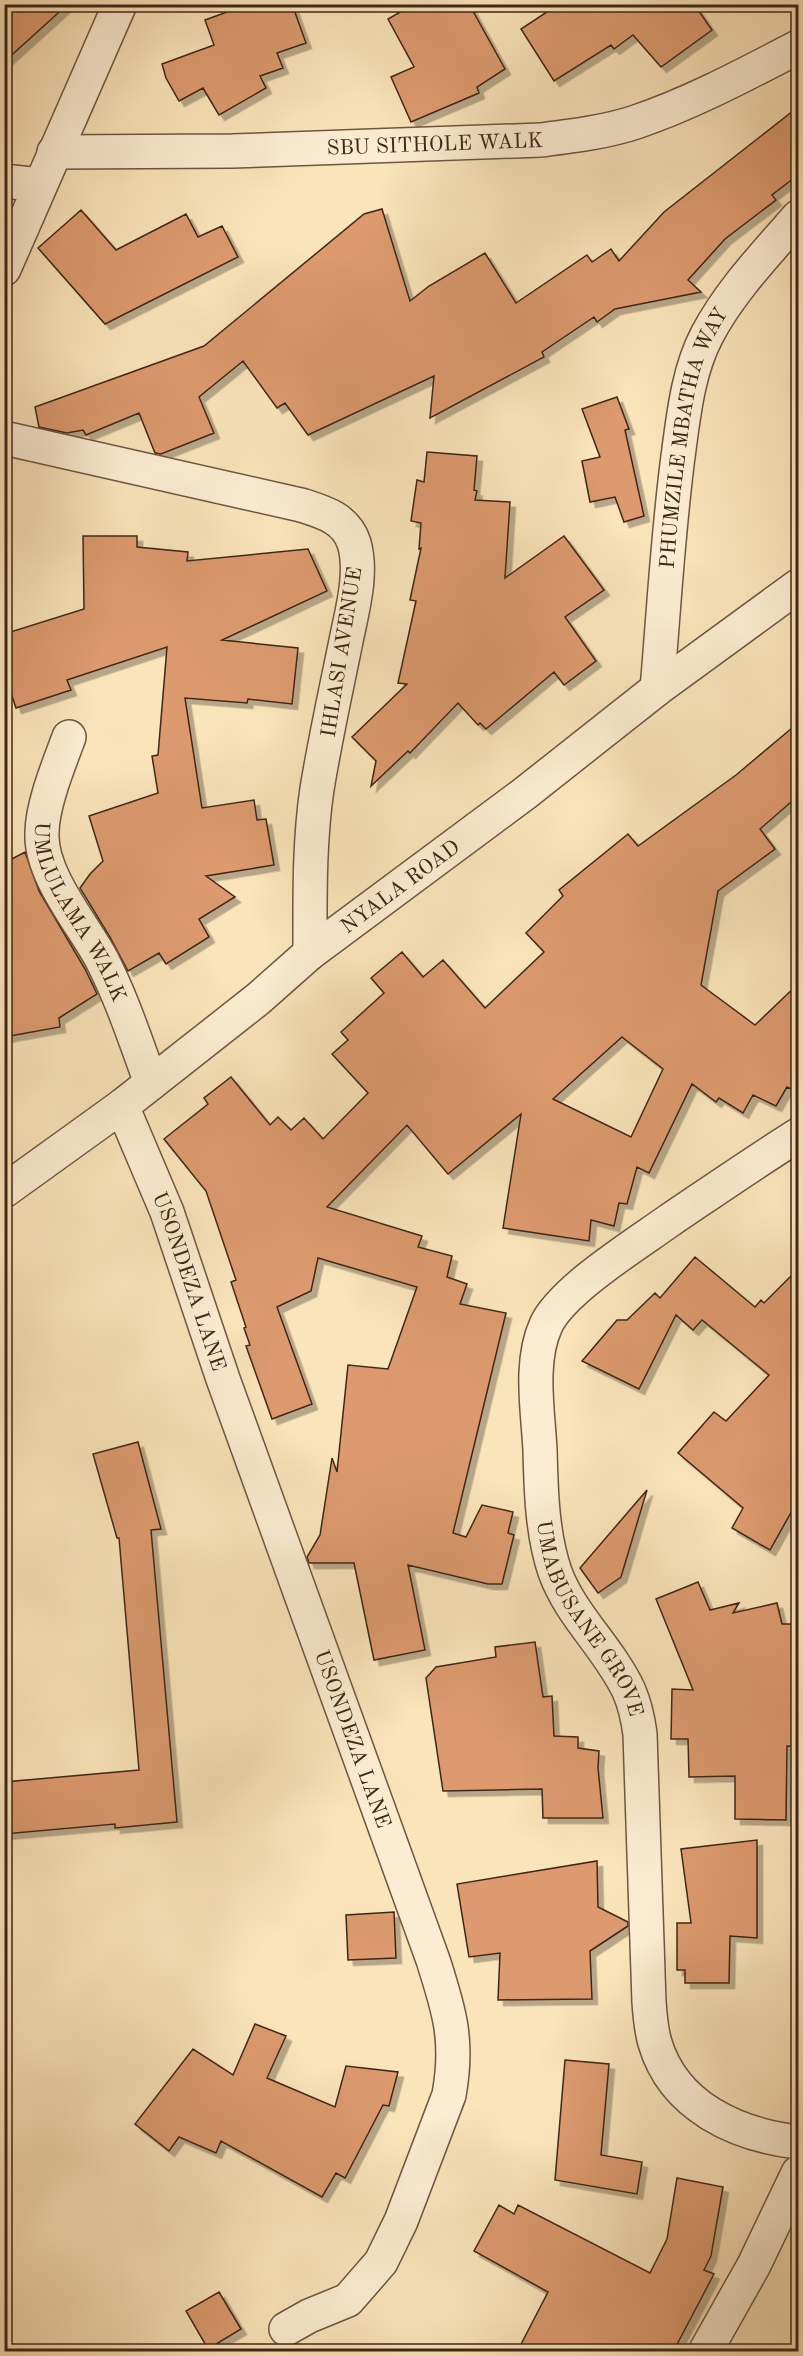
<svg xmlns="http://www.w3.org/2000/svg" width="803" height="2356" viewBox="0 0 803 2356" font-family="'Old Standard TT',serif">
<style>
.building{fill:#dc9a6e;stroke:#402618;stroke-width:1.5;fill-rule:evenodd;filter:url(#shadow)}
.lines{fill:none;stroke-linecap:round;stroke-linejoin:round}
.minor-casing{stroke:#6e5640;stroke-width:36}
.minor{stroke:#fcedd2;stroke-width:33}
.labels{text-anchor:middle;stroke-width:6;stroke-linejoin:round;paint-order:stroke}
.street-label{font-size:21px;fill:#402618;stroke:#fcedd2}
</style>
<defs>
<filter id="shadow"><feDropShadow dx="5.5" dy="5.5" stdDeviation="0" flood-color="#0004"/></filter>
</defs>
<rect width="100%" height="100%" fill="#fae4ba"/>
<filter id="stains"><feTurbulence type="fractalNoise" baseFrequency=".00333" numOctaves="4"/><feColorMatrix values="0 0 0 0 .2 0 0 0 0 .09 0 0 0 0 .02 0 0 0 .5 -.17"/></filter>
<radialGradient id="worn" r=".72"><stop offset=".6" stop-color="#630" stop-opacity="0"/><stop offset="1" stop-color="#630" stop-opacity=".3"/></radialGradient>
<path class="building" d="M 4,4 L 68,4 L 4,62 Z
M 224,4 L 292,4 L 306,43 L 277,53 L 283,68 L 260,76 L 266,88 L 219,115 L 203,88 L 179,101 L 166,78 L 162,64 L 214,45 L 205,20 L 227,12 Z
M 414,4 L 469,4 L 505,69 L 477,87 L 479,93 L 411,122 L 391,77 L 414,67 L 388,19 Z
M 559,4 L 694,4 L 712,30 L 661,67 L 633,35 L 614,49 L 611,45 L 554,81 L 521,29 Z
M 798,107 L 798,175 L 772,195 L 776,200 L 725,239 L 688,280 L 701,292 L 615,309 L 597,322 L 594,317 L 542,352 L 544,357 L 430,418 L 434,376 L 308,435 L 285,403 L 277,408 L 243,361 L 199,397 L 214,433 L 161,454 L 155,453 L 139,413 L 86,435 L 83,430 L 67,433 L 39,427 L 35,407 L 204,346 L 364,214 L 382,209 L 410,301 L 429,286 L 485,253 L 516,303 L 587,255 L 592,262 L 611,249 L 619,261 L 664,212 Z
M 81,210 L 116,250 L 186,214 L 198,237 L 222,226 L 238,257 L 105,324 L 38,248 Z
M 617,397 L 629,429 L 625,430 L 644,516 L 624,522 L 615,497 L 590,502 L 582,461 L 600,457 L 582,409 Z
M 427,452 L 477,456 L 474,490 L 477,491 L 475,500 L 510,502 L 505,578 L 564,536 L 604,590 L 565,617 L 596,661 L 564,685 L 554,672 L 486,729 L 480,723 L 478,725 L 458,703 L 410,753 L 408,751 L 371,786 L 376,761 L 352,737 L 407,684 L 398,683 L 416,601 L 410,600 L 421,548 L 419,549 L 421,523 L 411,521 L 417,480 L 424,482 Z
M 83,536 L 137,536 L 137,547 L 188,552 L 187,561 L 308,549 L 327,591 L 222,640 L 298,648 L 292,704 L 248,699 L 247,703 L 185,698 L 202,808 L 254,800 L 257,820 L 266,819 L 274,865 L 206,876 L 235,897 L 199,919 L 209,937 L 166,964 L 159,953 L 128,971 L 110,937 L 80,888 L 90,874 L 103,861 L 89,816 L 158,793 L 152,756 L 158,755 L 167,647 L 67,680 L 71,690 L 16,708 L 4,672 L 4,634 L 84,609 Z
M 798,723 L 798,796 L 760,829 L 775,849 L 718,891 L 701,985 L 755,1025 L 798,984 L 798,1092 L 787,1087 L 776,1106 L 753,1095 L 743,1113 L 719,1098 L 716,1102 L 692,1084 L 649,1173 L 637,1167 L 627,1204 L 619,1203 L 614,1226 L 591,1220 L 589,1241 L 503,1228 L 521,1114 L 448,1174 L 407,1125 L 327,1207 L 422,1236 L 418,1247 L 452,1256 L 447,1277 L 467,1284 L 460,1304 L 506,1313 L 453,1533 L 466,1537 L 482,1505 L 513,1512 L 508,1533 L 514,1535 L 502,1584 L 488,1584 L 408,1565 L 425,1650 L 374,1660 L 354,1563 L 309,1563 L 307,1557 L 320,1535 L 332,1458 L 337,1472 L 348,1365 L 388,1369 L 417,1287 L 318,1258 L 311,1291 L 277,1307 L 312,1404 L 272,1419 L 246,1346 L 250,1345 L 244,1328 L 246,1327 L 231,1282 L 236,1280 L 206,1191 L 164,1139 L 208,1104 L 204,1098 L 231,1077 L 270,1125 L 278,1117 L 291,1130 L 304,1118 L 323,1139 L 368,1093 L 332,1054 L 348,1040 L 341,1032 L 384,993 L 371,978 L 402,952 L 423,977 L 443,960 L 485,1008 L 544,952 L 526,933 L 563,896 L 559,890 L 628,834 L 638,846 L 736,775 ZM 622,1037 L 663,1069 L 631,1137 L 553,1099 Z
M 25,852 L 39,891 L 85,969 L 97,994 L 59,1018 L 60,1027 L 4,1037 L 4,863 Z
M 695,1257 L 755,1307 L 761,1300 L 764,1303 L 798,1269 L 798,1500 L 770,1550 L 732,1528 L 743,1508 L 678,1453 L 714,1412 L 726,1421 L 769,1375 L 702,1320 L 693,1330 L 676,1315 L 639,1389 L 582,1361 L 617,1320 L 627,1320 L 655,1293 L 660,1298 Z
M 138,1442 L 161,1529 L 151,1530 L 177,1822 L 115,1828 L 115,1824 L 4,1834 L 4,1782 L 139,1770 L 119,1538 L 117,1538 L 93,1454 Z
M 647,1490 L 621,1577 L 598,1593 L 580,1568 Z
M 698,1582 L 710,1610 L 739,1603 L 733,1613 L 777,1603 L 782,1624 L 798,1624 L 798,1747 L 787,1746 L 786,1820 L 735,1819 L 735,1776 L 689,1777 L 688,1739 L 671,1739 L 672,1689 L 693,1690 L 656,1599 Z
M 535,1642 L 543,1697 L 552,1696 L 554,1736 L 578,1737 L 578,1748 L 599,1751 L 598,1768 L 603,1818 L 543,1818 L 542,1789 L 443,1791 L 426,1678 L 436,1667 L 496,1657 L 495,1647 Z
M 757,1840 L 757,1938 L 730,1936 L 729,1983 L 685,1983 L 685,1970 L 677,1970 L 677,1923 L 691,1923 L 681,1849 Z
M 597,1861 L 598,1907 L 628,1922 L 628,1926 L 590,1951 L 592,1999 L 498,2000 L 500,1953 L 469,1957 L 457,1884 Z
M 394,1912 L 396,1958 L 348,1960 L 346,1915 Z
M 255,2024 L 286,2036 L 267,2078 L 335,2107 L 346,2066 L 398,2072 L 389,2106 L 383,2105 L 345,2178 L 336,2173 L 322,2197 L 221,2141 L 216,2153 L 179,2137 L 169,2151 L 135,2124 L 193,2049 L 233,2075 Z
M 565,2060 L 609,2064 L 601,2155 L 642,2162 L 637,2194 L 555,2180 Z
M 677,2178 L 723,2187 L 711,2256 L 704,2270 L 714,2274 L 673,2352 L 517,2352 L 548,2292 L 474,2251 L 499,2205 L 514,2214 L 518,2205 L 650,2273 L 667,2239 Z
M 219,2292 L 241,2329 L 208,2349 L 186,2311 Z"/>
<g class="lines">
<defs>
<g id="minor">
<path id="s1" d="M 54,152 L 232,151 L 541,140 C 573,136 606,132 636,122 C 692,103 746,74 798,47"/>
<path d="M 4,181 L 40,185"/>
<path d="M 4,269 L 120,4"/>
<path d="M 4,438 L 301,505 C 323,512 346,518 354,543 C 363,573 352,611 346,641 C 336,690 325,740 317,789 C 309,843 310,898 310,953"/>
<path id="s2" d="M 657,689 C 664,609 668,529 679,449 C 684,411 689,369 707,335 C 730,291 766,254 798,217"/>
<path id="s3" d="M 69,737 C 59,764 42,805 42,833 C 40,875 83,924 102,960 C 122,999 136,1042 151,1083"/>
<path id="s4" d="M 122,1106 L 167,1212 L 223,1379 L 433,1960 C 449,2010 459,2040 449,2095 L 401,2221 L 381,2262 L 348,2300 L 309,2316 L 286,2329"/>
<path id="s5" d="M 798,1135 C 755,1162 713,1191 670,1220 C 638,1243 562,1290 546,1325 C 529,1362 538,1411 540,1450 C 541,1490 542,1534 555,1572 C 571,1616 609,1648 629,1691 C 635,1705 638,1719 640,1734 L 649,2002 C 650,2016 651,2030 655,2043 C 674,2107 737,2135 798,2142"/>
<path id="s6" d="M 4,1191 L 122,1106 L 258,999 L 310,953 L 524,794 L 657,689 L 798,586"/>
<path d="M 705,2352 L 754,2265 L 798,2173"/>
</g>
</defs>
<use href="#minor" class="minor-casing"/>
<use href="#minor" class="minor"/>
</g>
<g class="labels">
<g class="street-label">
<text dy="7" stroke="none"><textPath href="#s1" startOffset="381">SBU SITHOLE WALK</textPath></text>
<text dy="7" stroke="none"><textPath href="#s2" startOffset="255">PHUMZILE MBATHA WAY</textPath></text>
<text transform="translate(341 652) rotate(-81)" y="7">IHLASI AVENUE</text>
<text dy="7" stroke="none"><textPath href="#s6" startOffset="500">NYALA ROAD</textPath></text>
<text dy="7" stroke="none"><textPath href="#s3" startOffset="188">UMLULAMA WALK</textPath></text>
<text dy="7" stroke="none"><textPath href="#s4" startOffset="188">USONDEZA LANE</textPath></text>
<text dy="7" stroke="none"><textPath href="#s5" startOffset="624">UMABUSANE GROVE</textPath></text>
<text dy="7" stroke="none"><textPath href="#s4" startOffset="674">USONDEZA LANE</textPath></text>
</g>
</g>
<rect width="803" height="2356" fill="none" stroke="#fae4ba" stroke-width="24"/>
<rect x="6" y="6" width="791" height="2344" fill="none" stroke="#402618" stroke-width="3"/>
<rect x="12" y="12" width="779" height="2332" fill="none" stroke="#402618" stroke-width="1.5"/>
<rect width="100%" height="100%" filter="url(#stains)"/>
<rect width="100%" height="100%" fill="url(#worn)"/>
</svg>
